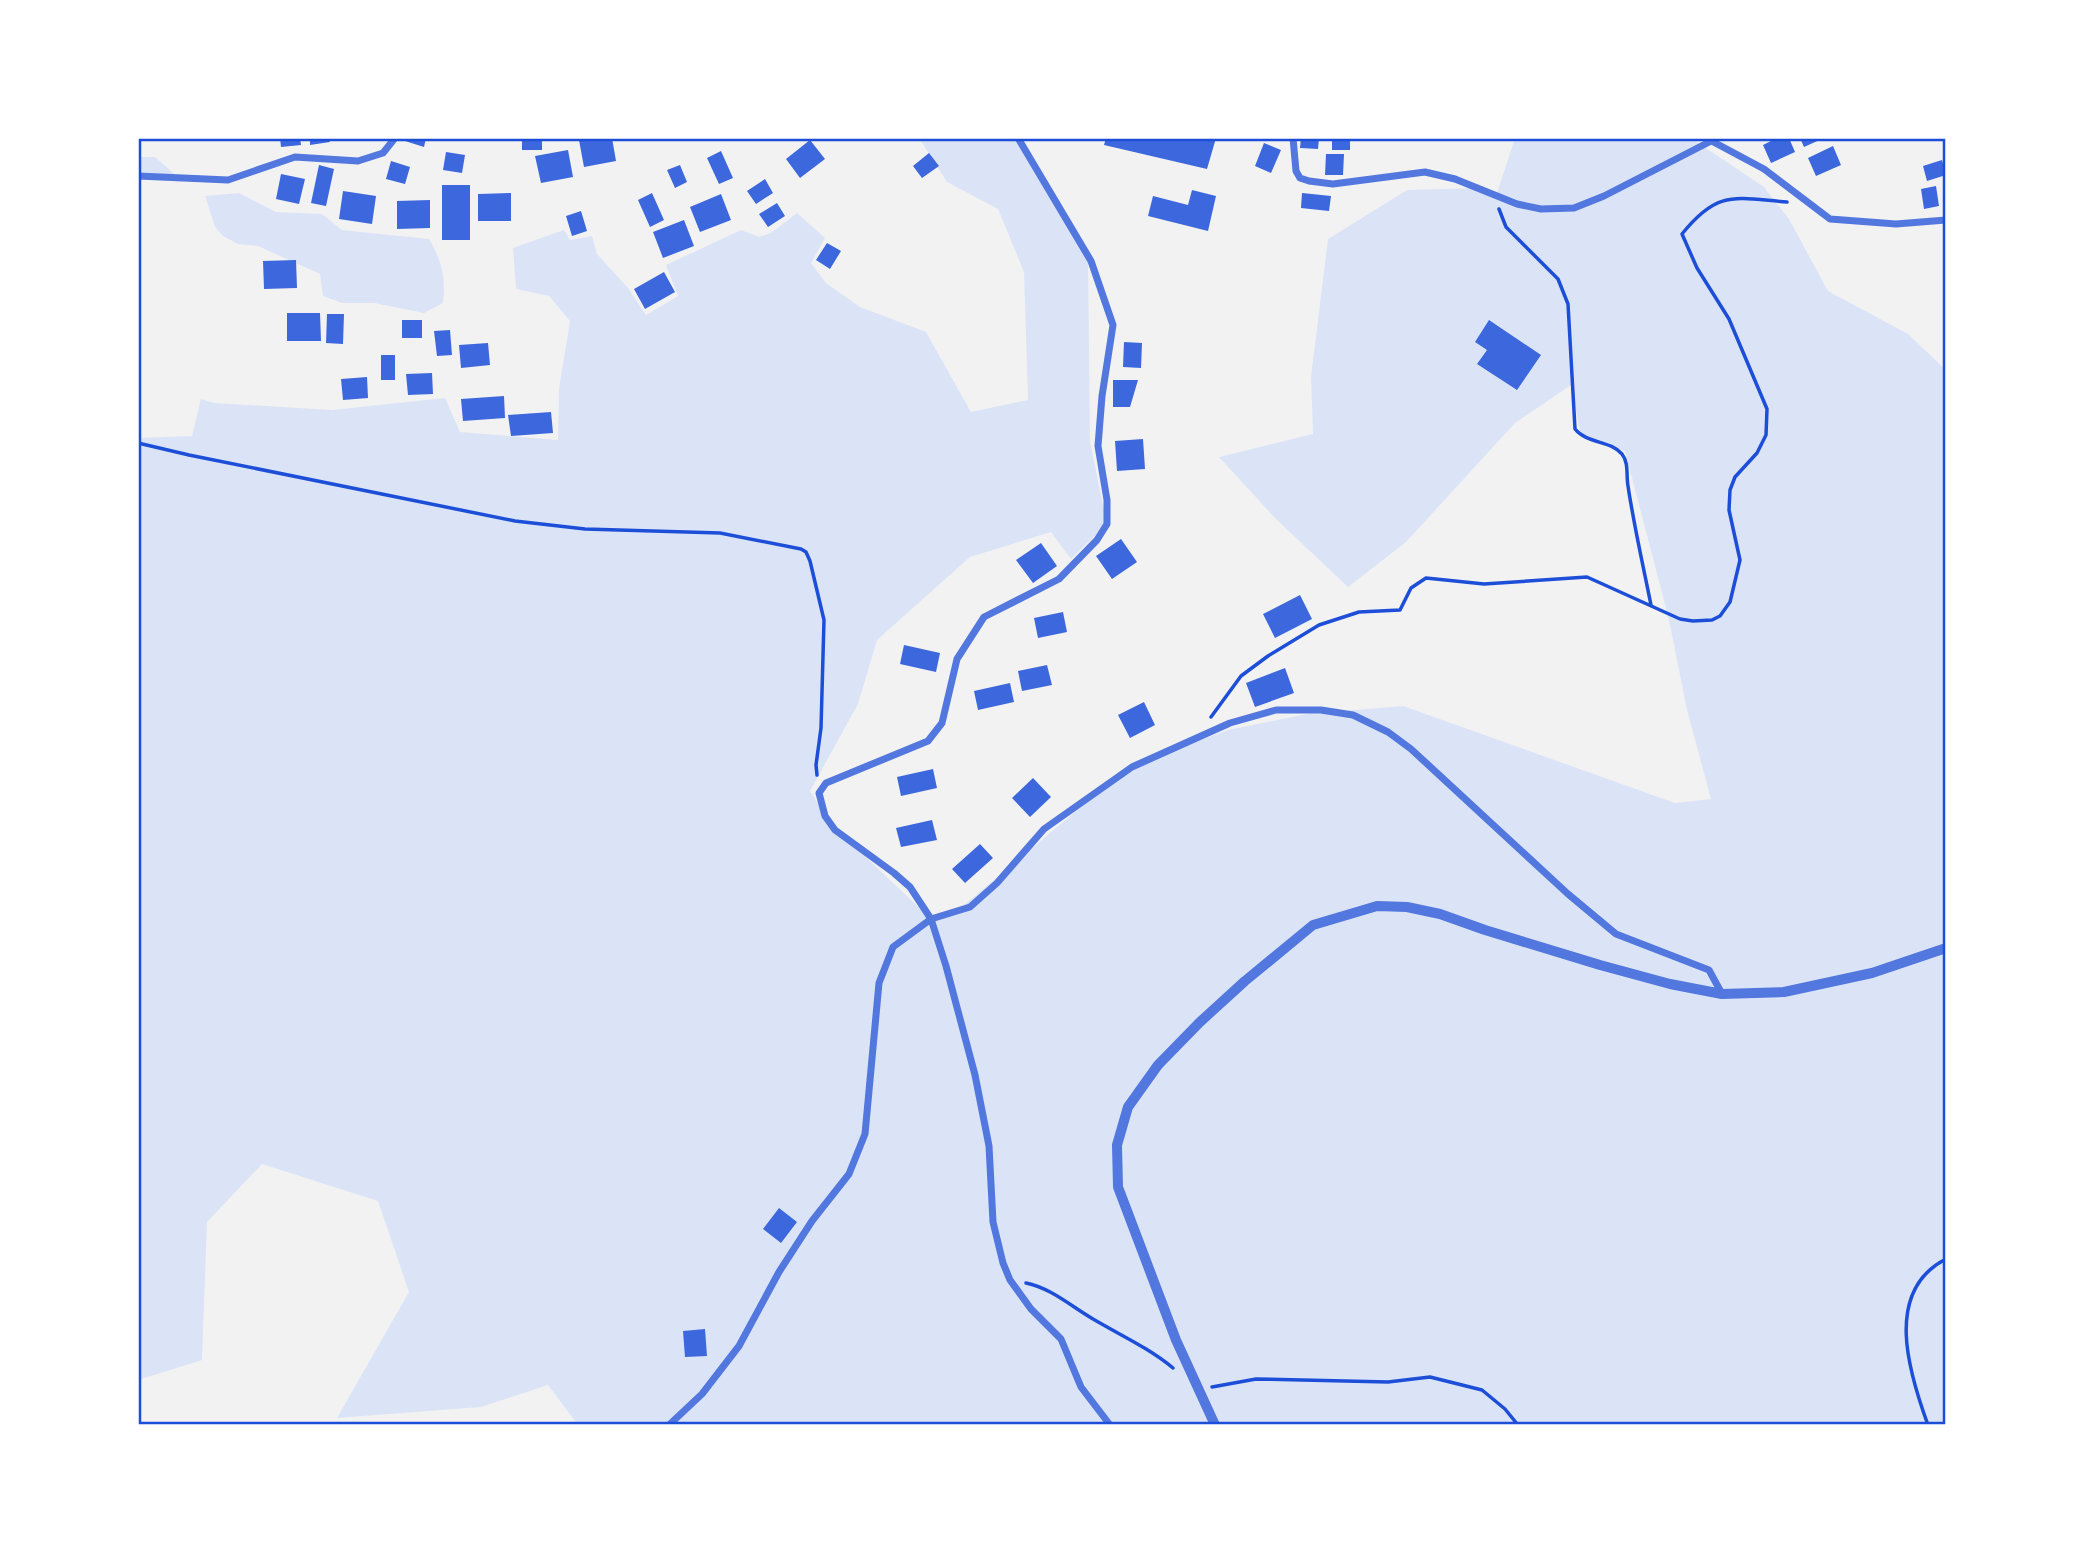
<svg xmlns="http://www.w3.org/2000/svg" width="2084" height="1563" viewBox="0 0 2084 1563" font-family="'PT Serif',serif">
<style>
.green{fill:#dbe4f7}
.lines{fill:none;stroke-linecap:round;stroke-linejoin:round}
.stream{stroke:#bfd3fe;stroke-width:5}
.building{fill:#3d67dc}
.path{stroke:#1d4ed8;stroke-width:3.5}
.minor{stroke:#5277de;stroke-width:7}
.tertiary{stroke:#5277de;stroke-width:10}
.neatline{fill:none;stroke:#1d4ed8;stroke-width:2.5}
</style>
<rect width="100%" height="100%" fill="#f2f2f2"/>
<path class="green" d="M 919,138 L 1016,138 L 1088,254 L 1090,442 L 1107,524 L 1071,559 L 1051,532 L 970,557 L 877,640 L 858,704 L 810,791 L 831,824 L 931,919 L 957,911 L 1112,781 L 1161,754 L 1228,730 L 1307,714 L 1403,706 L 1675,803 L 1711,799 L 1687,710 L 1669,620 L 1625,451 L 1581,437 L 1571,385 L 1515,423 L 1406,542 L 1348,587 L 1275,518 L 1219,457 L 1313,434 L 1311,377 L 1328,239 L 1407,190 L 1477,188 L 1497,193 L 1515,138 L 1691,138 L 1764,187 L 1789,219 L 1828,291 L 1908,334 L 1946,370 L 1946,1425 L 578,1425 L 548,1385 L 481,1407 L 337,1418 L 409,1292 L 378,1201 L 262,1164 L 207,1222 L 202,1360 L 138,1380 L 138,438 L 192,436 L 201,399 L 214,403 L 332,410 L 445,398 L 460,432 L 558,440 L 559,389 L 570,321 L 549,296 L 516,289 L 513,248 L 564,230 L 570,240 L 592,236 L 597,254 L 628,288 L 646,315 L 678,296 L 666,265 L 741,230 L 759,237 L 771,233 L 797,213 L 825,238 L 811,263 L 826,283 L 860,307 L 926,332 L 971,412 L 1028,400 L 1024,272 L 998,209 L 947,182 Z
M 138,157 L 155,157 L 179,178 L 138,177 Z
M 239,193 L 276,212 L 322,214 L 342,230 L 429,239 C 442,261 446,278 443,303 L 424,313 L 374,303 L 342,303 L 323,296 L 320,274 L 258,246 L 238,244 L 223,236 L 215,227 L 205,196 Z"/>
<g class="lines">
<path class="stream" d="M 291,1425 L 328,1425"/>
</g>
<path class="building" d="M 280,138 L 300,138 L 301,145 L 281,147 Z
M 310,138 L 329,138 L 330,142 L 310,145 Z
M 406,138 L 426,138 L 424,147 L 405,141 Z
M 522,138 L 542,138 L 542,150 L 522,150 Z
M 586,138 L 612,138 L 616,161 L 584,167 L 579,140 Z
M 1106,138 L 1216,138 L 1207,169 L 1104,145 Z
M 1301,138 L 1319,138 L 1318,149 L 1300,148 Z
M 1332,138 L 1350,138 L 1350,150 L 1332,150 Z
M 1777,138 L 1789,138 L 1795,152 L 1771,163 L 1763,145 Z
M 1800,138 L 1824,138 L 1804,147 Z
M 810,140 L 825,159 L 800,178 L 786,159 Z
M 1264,143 L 1281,150 L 1271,173 L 1255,166 Z
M 1833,146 L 1841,165 L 1816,176 L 1808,158 Z
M 568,150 L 573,177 L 541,183 L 535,156 Z
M 721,151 L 733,178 L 719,184 L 707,158 Z
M 446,152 L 465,155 L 462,173 L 443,170 Z
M 929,153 L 939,166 L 922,178 L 913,166 Z
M 1326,154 L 1344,154 L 1343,175 L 1325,175 Z
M 1942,160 L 1946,175 L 1927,181 L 1923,166 Z
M 391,161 L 410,167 L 405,184 L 386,179 Z
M 319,165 L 334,169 L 326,206 L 311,203 Z
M 680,165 L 687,182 L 675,188 L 667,170 Z
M 281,174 L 305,179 L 299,204 L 276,199 Z
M 765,179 L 773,193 L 756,204 L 747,191 Z
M 442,185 L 470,185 L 470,240 L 442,240 Z
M 1936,186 L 1939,206 L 1924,209 L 1921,189 Z
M 1192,190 L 1216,196 L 1208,231 L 1148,216 L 1153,196 L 1188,205 Z
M 343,191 L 376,196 L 372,224 L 339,219 Z
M 511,193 L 511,221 L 478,221 L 478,194 Z
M 652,193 L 664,220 L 650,227 L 638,200 Z
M 1302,193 L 1331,196 L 1329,211 L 1301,208 Z
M 721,194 L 731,220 L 700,232 L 690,207 Z
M 430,200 L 430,228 L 397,229 L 397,201 Z
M 777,203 L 785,216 L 768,227 L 759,214 Z
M 581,211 L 587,231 L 572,236 L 566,216 Z
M 684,220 L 694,246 L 663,258 L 653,232 Z
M 827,243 L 841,251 L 830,269 L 816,260 Z
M 296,260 L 297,288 L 264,289 L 263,261 Z
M 664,272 L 675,292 L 645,309 L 634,289 Z
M 287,313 L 320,313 L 321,341 L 287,341 Z
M 327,314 L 344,314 L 343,344 L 326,343 Z
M 402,320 L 422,320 L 422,338 L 402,338 Z
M 1489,320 L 1541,355 L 1517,390 L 1477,364 L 1487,350 L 1475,342 Z
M 450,330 L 452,355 L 437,356 L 434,331 Z
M 1124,342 L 1142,343 L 1141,368 L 1123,367 Z
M 488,343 L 490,365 L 461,368 L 459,345 Z
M 381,355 L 395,355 L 395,380 L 381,380 Z
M 432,373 L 433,394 L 408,395 L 406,374 Z
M 367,377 L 368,398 L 343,400 L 341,379 Z
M 1113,380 L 1138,380 L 1130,407 L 1113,407 Z
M 504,396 L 505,418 L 463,421 L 461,399 Z
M 551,412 L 553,433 L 511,436 L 508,415 Z
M 1143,439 L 1145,469 L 1117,471 L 1115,441 Z
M 1121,539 L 1137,562 L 1112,579 L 1096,556 Z
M 1041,543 L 1057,566 L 1033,583 L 1016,560 Z
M 1300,595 L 1312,619 L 1275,638 L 1263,614 Z
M 1063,612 L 1067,632 L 1038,638 L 1034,618 Z
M 904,645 L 940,653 L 936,672 L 900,664 Z
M 1047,665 L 1052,685 L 1022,691 L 1018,671 Z
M 1285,668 L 1294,693 L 1255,707 L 1246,683 Z
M 1010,683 L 1014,702 L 978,710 L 974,691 Z
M 1144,702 L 1155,725 L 1130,738 L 1118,715 Z
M 933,769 L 937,788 L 901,796 L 897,777 Z
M 1033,778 L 1051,797 L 1030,817 L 1012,798 Z
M 932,820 L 937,840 L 901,847 L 896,828 Z
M 980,844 L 993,858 L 965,883 L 952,869 Z
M 779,1208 L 797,1222 L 781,1243 L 763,1229 Z
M 705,1329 L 707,1356 L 685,1357 L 683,1331 Z"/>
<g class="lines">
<path class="path" d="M 1499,209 L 1506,227 L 1558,279 L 1568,304 L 1575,429 C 1587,444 1610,440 1622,454 C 1629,463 1626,475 1628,486 C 1634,526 1643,565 1651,605
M 138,443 L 189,455 L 515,521 L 585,529 L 720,533 L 801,549 L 806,552 L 810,561 L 824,620 L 821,728 L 816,765 L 817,775
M 1211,717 L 1241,676 L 1268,656 L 1319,625 L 1359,612 L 1400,610 L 1411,588 L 1426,578 L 1484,584 L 1587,577 L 1680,619 L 1693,621 L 1712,620 L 1720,616 L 1730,602 L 1740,560 L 1729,510 L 1730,490 L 1735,477 L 1757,453 L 1766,435 L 1767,409 L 1729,319 L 1697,268 L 1682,234 C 1718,189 1735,198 1787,202
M 1026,1283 C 1051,1288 1072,1307 1093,1319 C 1120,1335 1149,1348 1173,1368
M 1212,1387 L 1256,1379 L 1388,1382 L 1430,1377 L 1482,1390 L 1505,1409 L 1518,1425
M 1928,1425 C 1909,1373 1883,1291 1946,1259"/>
<path class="minor" d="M 1018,138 L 1091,261 L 1113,325 L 1102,396 L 1098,446 L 1107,500 L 1107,524 L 1097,540 L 1059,579 L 984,617 L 957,659 L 942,723 L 928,741 L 826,783 L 819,793 L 825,816 L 835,830 L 894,873 L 910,887 L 931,919 L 946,966 L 975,1075 L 989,1146 L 993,1222 L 1003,1263 L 1010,1280 L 1031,1309 L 1061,1339 L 1081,1387 L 1110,1425
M 1293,138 L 1296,171 L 1300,178 L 1309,181 L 1333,184 L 1425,172 L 1455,179 L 1517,204 L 1541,209 L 1574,208 L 1604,196 L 1717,138
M 1706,138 L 1764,169 L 1830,219 L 1896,224 L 1946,220
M 138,176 L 228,180 L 295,157 L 358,161 L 383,153 L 395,138
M 669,1425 L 702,1394 L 739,1346 L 779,1272 L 812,1221 L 849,1174 L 865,1134 L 879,983 L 893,947 L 931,919 L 970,907 L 997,883 L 1044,829 L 1132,767 L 1230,723 L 1276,710 L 1321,710 L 1353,715 L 1388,732 L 1411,749 L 1568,894 L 1616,934 L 1709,970 L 1722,994"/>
<path class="tertiary" d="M 1215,1425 L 1176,1340 L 1118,1187 L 1117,1145 L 1128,1107 L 1158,1065 L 1200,1022 L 1245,981 L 1313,925 L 1377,906 L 1407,907 L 1440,914 L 1485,930 L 1600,965 L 1670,984 L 1722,994 L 1784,992 L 1872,973 L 1946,948"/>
</g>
<rect width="2084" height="1563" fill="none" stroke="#ffffff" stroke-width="280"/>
<rect x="140" y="140" width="1804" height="1283" class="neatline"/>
</svg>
